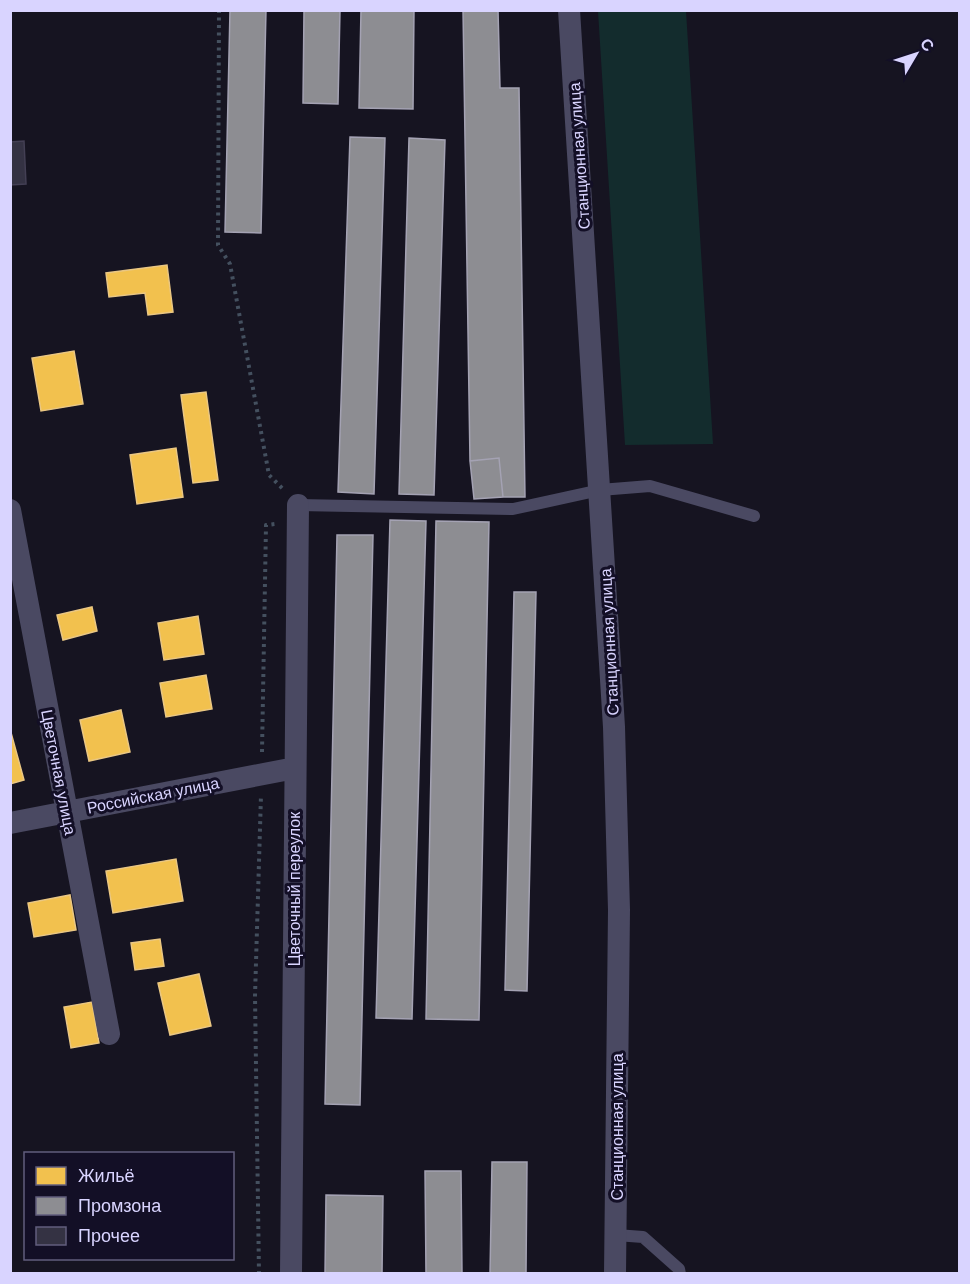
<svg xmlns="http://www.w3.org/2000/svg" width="970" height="1284" viewBox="0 0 970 1284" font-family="Arial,sans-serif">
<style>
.green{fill:#132c2d}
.homes{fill:#f2c14e;stroke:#eac783;stroke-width:1.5}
.industry{fill:#8d8d92;stroke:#a4a2b3;stroke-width:1.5}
.building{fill:#343243;stroke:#433f54;stroke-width:1.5}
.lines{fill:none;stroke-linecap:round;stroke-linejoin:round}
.path{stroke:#44505f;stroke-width:4;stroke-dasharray:3 4.5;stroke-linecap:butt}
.service{stroke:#4a4962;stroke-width:12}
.minor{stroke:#4a4962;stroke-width:22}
.labels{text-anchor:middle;stroke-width:6;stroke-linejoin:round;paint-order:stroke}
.street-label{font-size:16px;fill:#d9d4ff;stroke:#130f26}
</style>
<rect width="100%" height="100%" fill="#161421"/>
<path class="green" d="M 598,11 L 686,11 L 713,444 L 625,445 Z"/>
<path class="homes" d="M 167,265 L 173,312 L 148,315 L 145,293 L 109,297 L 106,273 Z
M 74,351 L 83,404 L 41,411 L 32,358 Z
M 206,392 L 218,480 L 193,483 L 181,395 Z
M 176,448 L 183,497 L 137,504 L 130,455 Z
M 92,607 L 97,631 L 63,640 L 57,615 Z
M 198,616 L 204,654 L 164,660 L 158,623 Z
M 206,675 L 212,709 L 166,717 L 160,683 Z
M 121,710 L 130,752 L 89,761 L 80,720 Z
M 10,729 L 24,780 L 10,784 Z
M 176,859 L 183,901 L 113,913 L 106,871 Z
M 70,895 L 76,930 L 34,937 L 28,903 Z
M 160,939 L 164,966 L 135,970 L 131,943 Z
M 199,974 L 211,1026 L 170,1035 L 158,983 Z
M 92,1002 L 99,1043 L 71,1048 L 64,1007 Z"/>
<path class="industry" d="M 230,10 L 266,10 L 261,233 L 225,232 Z
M 304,10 L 340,10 L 338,104 L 303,103 Z
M 361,10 L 414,10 L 413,109 L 359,108 Z
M 463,10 L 498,10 L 500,88 L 519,88 L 525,497 L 503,497 L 499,458 L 470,461 Z
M 350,137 L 385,138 L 374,494 L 338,492 Z
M 409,138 L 445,140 L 434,495 L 399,494 Z
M 499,458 L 503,497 L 474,499 L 470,461 Z
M 390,520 L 426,521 L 412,1019 L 376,1018 Z
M 436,521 L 489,522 L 479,1020 L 426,1019 Z
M 337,535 L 373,535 L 360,1105 L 325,1104 Z
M 514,592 L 536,592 L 527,991 L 505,990 Z
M 492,1162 L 527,1162 L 526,1274 L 490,1274 Z
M 425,1171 L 461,1171 L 462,1274 L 426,1274 Z
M 326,1195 L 383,1196 L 382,1274 L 325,1274 Z"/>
<path class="building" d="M 24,141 L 26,184 L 10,185 L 10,142 Z"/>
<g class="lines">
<path class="path" d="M 219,10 L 218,245 L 230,264 L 269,475 L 283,489
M 262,752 L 266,525 L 275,524
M 259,1274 L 255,996 L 261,795"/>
<path class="service" d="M 298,505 L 513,509 L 600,490 L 650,486 L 754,516
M 616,1235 L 643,1237 L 679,1269 L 680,1274"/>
<path class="minor" d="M 569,10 L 614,727 L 619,910 L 615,1274
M 10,510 L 109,1034
M 10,823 L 295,768
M 291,1274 L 298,505"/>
</g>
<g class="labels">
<g class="street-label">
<text transform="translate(579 156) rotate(-94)" y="6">Станционная улица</text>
<text transform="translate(609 642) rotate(-93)" y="6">Станционная улица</text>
<text transform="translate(59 772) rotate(79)" y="6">Цветочная улица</text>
<text transform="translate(153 795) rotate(-11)" y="6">Российская улица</text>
<text transform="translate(294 889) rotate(-90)" y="6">Цветочный переулок</text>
<text transform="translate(617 1127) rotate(-90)" y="6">Станционная улица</text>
</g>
</g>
<rect width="970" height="1284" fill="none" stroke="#d9d4ff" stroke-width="24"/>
<rect x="24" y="1152" width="210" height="108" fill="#130f26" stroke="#625e7d" stroke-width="1.5"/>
<rect x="36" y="1167" width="30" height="18" fill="#f2c14e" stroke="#625e7d" stroke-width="1.5"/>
<text x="78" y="1182" font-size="18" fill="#d9d4ff">Жильё</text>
<rect x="36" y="1197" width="30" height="18" fill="#8d8d92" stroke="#625e7d" stroke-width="1.5"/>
<text x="78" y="1212" font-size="18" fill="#d9d4ff">Промзона</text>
<rect x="36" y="1227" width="30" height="18" fill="#343243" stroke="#625e7d" stroke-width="1.5"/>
<text x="78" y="1242" font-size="18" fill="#d9d4ff">Прочее</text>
<g transform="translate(916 54) rotate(51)" stroke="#130f26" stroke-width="4.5" paint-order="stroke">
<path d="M0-4.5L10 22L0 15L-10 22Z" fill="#d9d4ff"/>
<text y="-9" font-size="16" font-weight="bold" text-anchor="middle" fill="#d9d4ff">С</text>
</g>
</svg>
